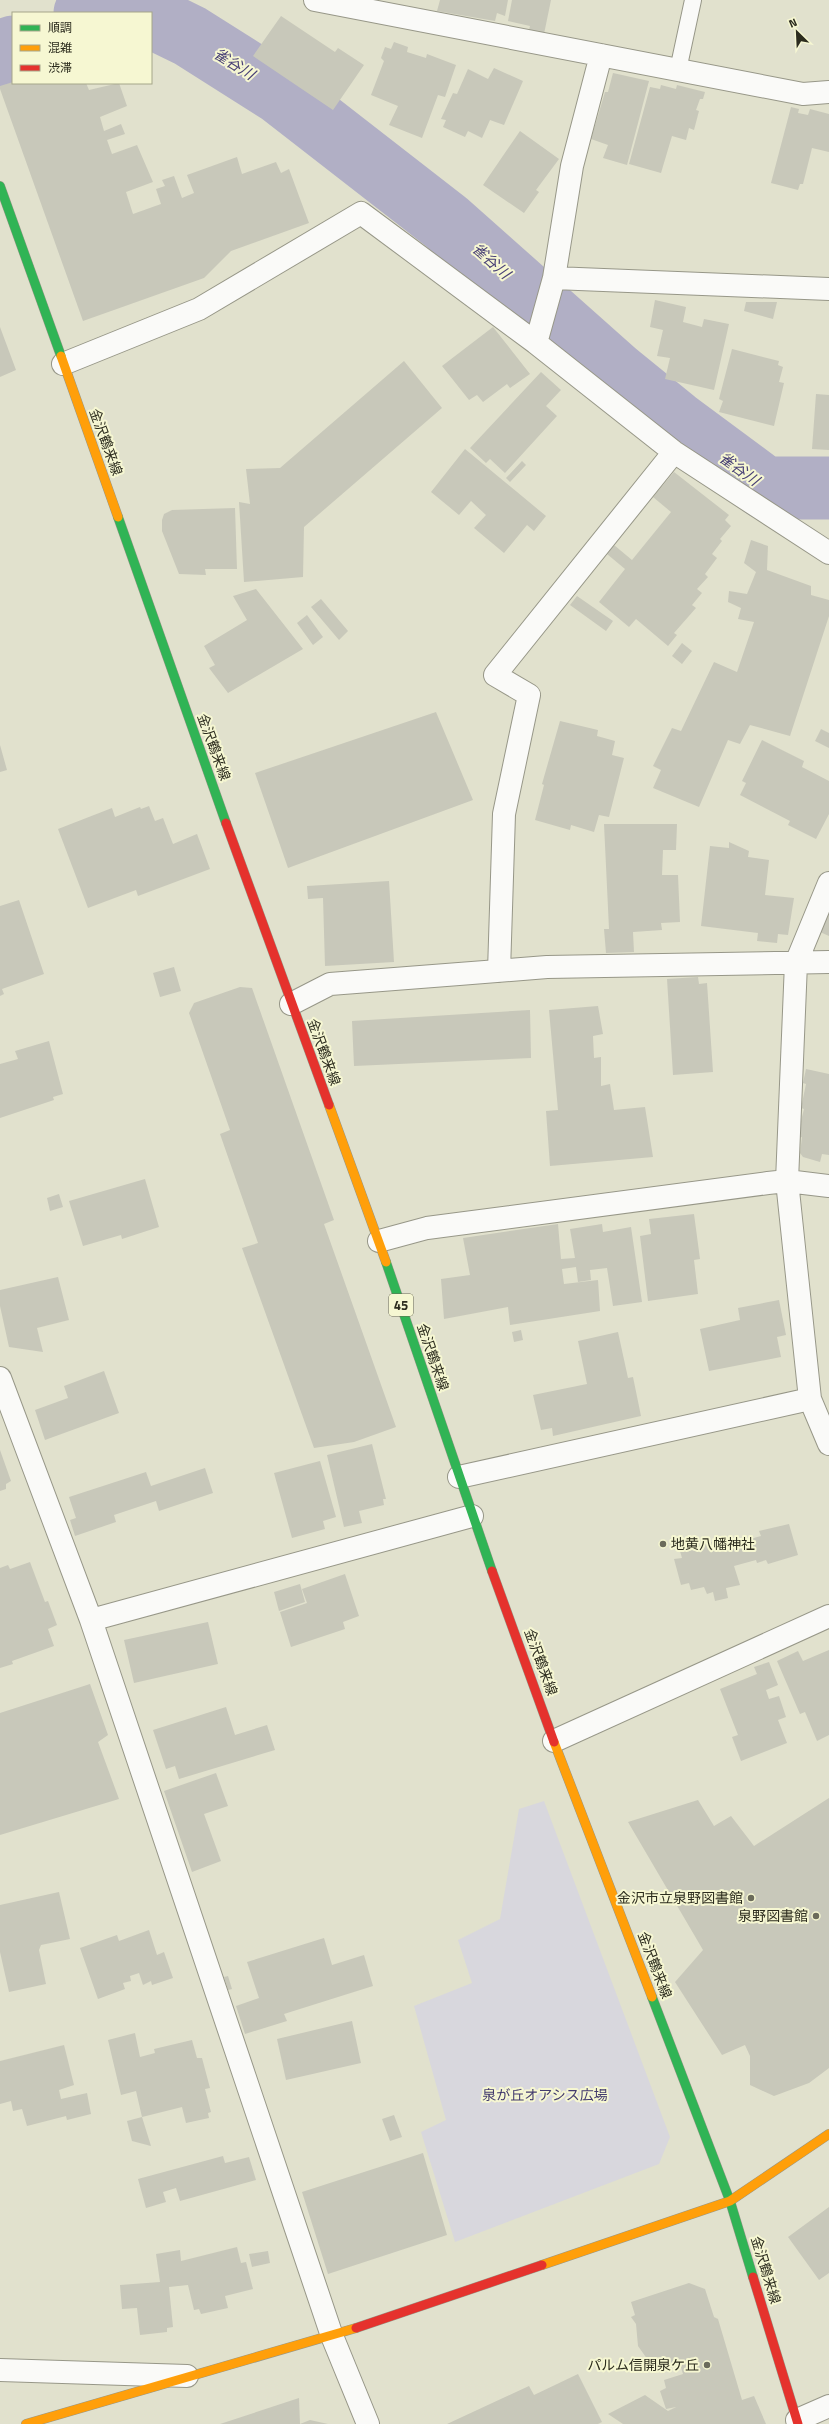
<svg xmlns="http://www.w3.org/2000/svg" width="829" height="2424" viewBox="0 0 829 2424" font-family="'Titillium Web','Noto Sans JP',sans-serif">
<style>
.green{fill:#d8d7dd}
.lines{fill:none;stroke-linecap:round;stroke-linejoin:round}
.river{stroke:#b1afc5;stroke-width:63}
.building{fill:#c8c8ba}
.lane-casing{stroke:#979788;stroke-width:18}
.street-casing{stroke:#979788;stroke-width:24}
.fast-casing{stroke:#979788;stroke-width:10}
.slow-casing{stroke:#979788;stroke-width:10}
.jam-casing{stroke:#979788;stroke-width:10}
.lane{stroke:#fafaf8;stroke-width:16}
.street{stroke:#fafaf8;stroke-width:22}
.fast{stroke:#30b455;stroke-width:9}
.slow{stroke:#ff9f0a;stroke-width:9}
.jam{stroke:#e5322d;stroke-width:9}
.poi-dot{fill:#6b6b5b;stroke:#f6f7d2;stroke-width:1.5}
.labels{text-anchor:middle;stroke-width:4;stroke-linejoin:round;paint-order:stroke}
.shield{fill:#f6f7d2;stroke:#696954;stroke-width:1}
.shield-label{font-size:13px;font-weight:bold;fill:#2c2c1e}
.street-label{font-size:14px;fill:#2c2c1e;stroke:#f6f7d2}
.poi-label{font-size:14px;fill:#2c2c1e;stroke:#f6f7d2;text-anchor:end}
.park-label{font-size:14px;fill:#423a6e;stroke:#f6f7d2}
.water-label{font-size:15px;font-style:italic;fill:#494176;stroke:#f6f7d2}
</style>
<rect width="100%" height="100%" fill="#e1e1cd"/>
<path class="green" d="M 544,1801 L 670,2137 L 659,2164 L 455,2242 L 421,2132 L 446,2120 L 414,2006 L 472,1983 L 458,1940 L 500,1919 L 519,1809 Z"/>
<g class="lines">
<path class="river" d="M 85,13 L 117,6 L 138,13
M 151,17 L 190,36 L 280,93 L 446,222 L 617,374 L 676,422 L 765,488 L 829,488
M 0,56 L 13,47"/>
</g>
<path class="building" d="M 440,0 L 508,0 L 505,16 L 497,13 L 495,21 L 437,11 Z
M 512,0 L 551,0 L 544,34 L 529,30 L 530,26 L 508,21 Z
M 281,16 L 335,52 L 338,48 L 364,65 L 333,110 L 253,56 Z
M 394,42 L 408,47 L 407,52 L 426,58 L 427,54 L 456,65 L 445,97 L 438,95 L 422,138 L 389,125 L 398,106 L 371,95 L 384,61 L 381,58 L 385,47 L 391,49 Z
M 494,68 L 523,81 L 504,125 L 490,120 L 482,138 L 468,131 L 465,137 L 443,127 L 446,120 L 441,119 L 453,93 L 457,94 L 468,69 L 488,79 Z
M 613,73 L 649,81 L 627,165 L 603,158 L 608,145 L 591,139 L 605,92 L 608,92 Z
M 13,82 L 86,83 L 89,90 L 119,83 L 127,106 L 100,117 L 104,131 L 121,124 L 125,134 L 107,140 L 112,154 L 137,145 L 153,182 L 126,192 L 133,214 L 161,204 L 156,189 L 165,186 L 162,180 L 174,176 L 182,198 L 194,193 L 187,175 L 237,157 L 242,174 L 276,162 L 281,173 L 289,169 L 309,223 L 231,251 L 204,278 L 83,321 L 0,89 L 0,86 Z
M 661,85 L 676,89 L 677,85 L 705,92 L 703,99 L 700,99 L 696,110 L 699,111 L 694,130 L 689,128 L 686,140 L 672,136 L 661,173 L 629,164 L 650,87 L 660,89 Z
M 791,107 L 799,109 L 798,113 L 808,115 L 810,109 L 829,114 L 829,152 L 812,148 L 803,184 L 800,184 L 798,190 L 771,183 Z
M 520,131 L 559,159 L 536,190 L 539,192 L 524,213 L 483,185 Z
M 655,300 L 686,307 L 683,322 L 702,327 L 704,319 L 729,324 L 714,390 L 665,379 L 670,358 L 657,356 L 663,330 L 650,327 Z
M 746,302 L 777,302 L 773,319 L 744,311 Z
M 0,327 L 16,370 L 0,377 Z
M 493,327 L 530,374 L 510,388 L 507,384 L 483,402 L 477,395 L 469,400 L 442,366 Z
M 732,349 L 779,361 L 778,365 L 783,367 L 779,382 L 784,383 L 774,426 L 719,412 L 723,401 L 719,399 Z
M 404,361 L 442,408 L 304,527 L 303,577 L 244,582 L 239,502 L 250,504 L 246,469 L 280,468 Z
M 541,372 L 561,390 L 546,406 L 557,416 L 505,473 L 490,459 L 486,463 L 470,448 Z
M 816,394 L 829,395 L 829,450 L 812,449 Z
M 465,449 L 546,516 L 534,531 L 527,525 L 504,553 L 474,528 L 486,515 L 471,501 L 459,515 L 431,492 Z
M 522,461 L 526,465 L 510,482 L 506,478 Z
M 674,472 L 729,515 L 725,520 L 731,526 L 720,539 L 722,541 L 712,554 L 717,558 L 705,574 L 708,577 L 697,589 L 702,593 L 692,605 L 696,608 L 674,633 L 677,635 L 668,646 L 636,619 L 629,627 L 599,602 L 625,569 L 607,554 L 614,545 L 632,560 L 671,512 L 653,497 Z
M 235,508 L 237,569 L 205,569 L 206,575 L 179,574 L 162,531 L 162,520 L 164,514 L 172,510 Z
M 751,540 L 768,546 L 767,570 L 811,586 L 811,595 L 829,600 L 829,616 L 790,736 L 750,725 L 740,744 L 728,740 L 699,807 L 653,788 L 661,770 L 653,766 L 672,728 L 681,731 L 714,662 L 737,672 L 754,622 L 738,619 L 741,608 L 728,602 L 729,591 L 747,594 L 756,572 L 744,563 Z
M 256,589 L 303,649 L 228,693 L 209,668 L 215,665 L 204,646 L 247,620 L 233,596 Z
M 577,596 L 613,621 L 606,631 L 570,605 Z
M 321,599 L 348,631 L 339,640 L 311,607 Z
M 307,615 L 323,637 L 313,645 L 297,623 Z
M 682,643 L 692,651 L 682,664 L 672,656 Z
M 436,712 L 473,800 L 288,868 L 255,773 Z
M 560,721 L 598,730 L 597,736 L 615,741 L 612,755 L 624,758 L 609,817 L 599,815 L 594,832 L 571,825 L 570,830 L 535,820 L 544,785 L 542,784 Z
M 821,729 L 829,733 L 829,748 L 815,741 Z
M 762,740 L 804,761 L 802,767 L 829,781 L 829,814 L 816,839 L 788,825 L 790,821 L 740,795 L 746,783 L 742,781 Z
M 0,745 L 7,770 L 0,772 Z
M 149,806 L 155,821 L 163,818 L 173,844 L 197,834 L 210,869 L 138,896 L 136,890 L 88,908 L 58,829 L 112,808 L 115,817 L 140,807 L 141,809 Z
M 604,824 L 677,824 L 676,850 L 663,850 L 662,875 L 678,875 L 680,922 L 661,923 L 662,930 L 633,932 L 634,952 L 606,953 L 604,929 L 609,929 Z
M 729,842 L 749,851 L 748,857 L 769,860 L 765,895 L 794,898 L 788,935 L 778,934 L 777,943 L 757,941 L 758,933 L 701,926 L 710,846 L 729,848 Z
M 389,881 L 394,962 L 325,966 L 323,898 L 308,899 L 307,886 Z
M 19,900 L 44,974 L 2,989 L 4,994 L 0,996 L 0,906 Z
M 829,905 L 829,936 L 820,932 Z
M 174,967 L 181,991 L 160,997 L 153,973 Z
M 698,977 L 699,984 L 707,983 L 713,1072 L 673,1075 L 667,979 Z
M 240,987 L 252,988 L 334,1220 L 324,1224 L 396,1427 L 354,1442 L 314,1448 L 242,1248 L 258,1243 L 220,1134 L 230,1130 L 189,1013 L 194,1003 Z
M 598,1006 L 603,1034 L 593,1036 L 594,1058 L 601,1057 L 601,1086 L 610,1084 L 614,1110 L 645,1107 L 653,1157 L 550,1166 L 546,1111 L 558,1110 L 549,1010 Z
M 530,1010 L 531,1058 L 354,1066 L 352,1021 Z
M 49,1041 L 63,1094 L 53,1097 L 54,1100 L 0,1118 L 0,1064 L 18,1059 L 15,1051 Z
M 806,1069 L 829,1074 L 829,1155 L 822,1154 L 820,1162 L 803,1157 L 800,1153 L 802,1137 L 799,1138 L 799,1129 L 804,1109 L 801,1108 L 806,1084 L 803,1083 Z
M 145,1179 L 159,1227 L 122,1239 L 121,1235 L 83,1246 L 69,1201 Z
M 59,1194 L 63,1207 L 50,1211 L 47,1198 Z
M 694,1214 L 700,1259 L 694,1260 L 698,1294 L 648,1301 L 640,1236 L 651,1234 L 649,1219 Z
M 558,1224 L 561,1259 L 575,1258 L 570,1229 L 602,1224 L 603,1232 L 631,1227 L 642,1302 L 613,1306 L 607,1268 L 590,1270 L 591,1280 L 578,1282 L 576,1267 L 562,1269 L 564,1284 L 598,1280 L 600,1311 L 510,1325 L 508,1307 L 444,1319 L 441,1279 L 470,1275 L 463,1238 Z
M 58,1277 L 69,1320 L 37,1328 L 43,1352 L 9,1347 L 0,1306 L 0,1290 Z
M 779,1300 L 786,1335 L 777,1337 L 781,1357 L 709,1371 L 700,1329 L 740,1320 L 738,1308 Z
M 521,1330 L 523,1340 L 514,1342 L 512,1332 Z
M 618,1332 L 628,1378 L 633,1377 L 641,1416 L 553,1436 L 552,1428 L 541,1430 L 533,1395 L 587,1384 L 578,1341 Z
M 104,1371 L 119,1413 L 45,1440 L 35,1410 L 68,1398 L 64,1386 Z
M 372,1444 L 386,1499 L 383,1499 L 384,1505 L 359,1511 L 362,1523 L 344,1527 L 327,1455 Z
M 0,1450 L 11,1481 L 6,1484 L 6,1489 L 0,1491 Z
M 320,1461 L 336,1517 L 323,1521 L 325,1529 L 292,1538 L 274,1473 Z
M 205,1468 L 213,1493 L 159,1511 L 156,1501 L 114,1515 L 116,1522 L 75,1536 L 70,1520 L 76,1518 L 69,1497 L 146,1472 L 151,1486 Z
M 789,1524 L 798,1555 L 768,1564 L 766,1560 L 757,1563 L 756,1560 L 734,1566 L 740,1585 L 726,1588 L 728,1598 L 715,1601 L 713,1592 L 707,1594 L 704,1587 L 691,1590 L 689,1583 L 681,1585 L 674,1559 L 682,1558 L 680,1551 L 727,1538 L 730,1548 L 751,1542 L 750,1539 L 761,1536 L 759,1531 Z
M 30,1562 L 45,1602 L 48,1601 L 57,1625 L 48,1629 L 54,1646 L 12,1661 L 13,1664 L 0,1668 L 0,1568 L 8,1565 L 10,1569 Z
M 345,1574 L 359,1616 L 343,1622 L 345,1629 L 291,1647 L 280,1612 L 307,1603 L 302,1589 Z
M 300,1584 L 305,1602 L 279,1611 L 274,1592 Z
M 208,1622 L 218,1664 L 134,1683 L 124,1640 Z
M 829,1650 L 829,1735 L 817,1741 L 805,1712 L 800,1714 L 777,1661 L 798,1651 L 803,1661 Z
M 769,1662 L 778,1685 L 766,1690 L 769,1699 L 779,1696 L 786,1717 L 778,1720 L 787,1743 L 741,1761 L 732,1737 L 738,1735 L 720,1689 L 757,1674 L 754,1667 Z
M 90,1684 L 108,1735 L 98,1742 L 119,1799 L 0,1835 L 0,1713 Z
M 226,1707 L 235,1735 L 267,1725 L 275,1750 L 179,1779 L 175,1766 L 166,1769 L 153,1730 Z
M 216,1773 L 228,1806 L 204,1814 L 221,1861 L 192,1872 L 164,1791 Z
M 829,1798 L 829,2068 L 809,2083 L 774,2096 L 750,2085 L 750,2056 L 745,2045 L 722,2055 L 675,1982 L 703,1950 L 628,1822 L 698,1800 L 714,1826 L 731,1816 L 754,1846 Z
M 59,1892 L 70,1939 L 41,1945 L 39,1950 L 46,1984 L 9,1992 L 0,1952 L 0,1905 Z
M 149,1930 L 157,1955 L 164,1952 L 173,1978 L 152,1985 L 151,1981 L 143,1985 L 139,1973 L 130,1976 L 131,1981 L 123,1983 L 125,1989 L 98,1999 L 80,1948 L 117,1935 L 119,1941 Z
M 324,1938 L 332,1965 L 364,1955 L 373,1986 L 284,2014 L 287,2021 L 245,2034 L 236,2006 L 259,1998 L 247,1962 Z
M 228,1976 L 232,1989 L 228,1990 L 224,1977 Z
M 352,2021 L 361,2063 L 286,2080 L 277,2039 Z
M 135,2033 L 140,2057 L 155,2053 L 154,2049 L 192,2040 L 197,2058 L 202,2058 L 210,2088 L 205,2089 L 211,2112 L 208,2113 L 209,2118 L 186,2123 L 182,2107 L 142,2117 L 136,2091 L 121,2095 L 108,2040 Z
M 64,2045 L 74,2085 L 59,2090 L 61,2099 L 87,2093 L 91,2114 L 67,2120 L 66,2116 L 27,2126 L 22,2109 L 13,2111 L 11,2101 L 0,2104 L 0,2061 Z
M 394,2115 L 402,2137 L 390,2141 L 382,2119 Z
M 142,2117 L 151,2146 L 132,2141 L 127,2121 Z
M 423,2153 L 447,2235 L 328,2274 L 302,2192 Z
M 223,2156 L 225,2163 L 249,2157 L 256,2180 L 180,2201 L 176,2188 L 163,2192 L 166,2202 L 146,2208 L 138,2179 Z
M 829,2207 L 829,2273 L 819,2280 L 788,2237 Z
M 237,2247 L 241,2263 L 246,2262 L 253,2289 L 225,2296 L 228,2308 L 201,2314 L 199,2309 L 194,2310 L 188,2285 L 169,2287 L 173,2327 L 167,2328 L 167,2332 L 140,2335 L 137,2308 L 122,2309 L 120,2285 L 160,2282 L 156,2254 L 180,2250 L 181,2261 Z
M 268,2251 L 270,2263 L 252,2267 L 249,2254 Z
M 689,2283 L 705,2289 L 714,2317 L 718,2319 L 742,2400 L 754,2396 L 766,2424 L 623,2424 L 608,2414 L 645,2395 L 668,2411 L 676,2407 L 666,2409 L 660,2391 L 666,2388 L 664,2380 L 683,2374 L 679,2361 L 655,2370 L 638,2346 L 636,2324 L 631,2317 L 635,2315 L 631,2302 Z
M 578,2374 L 602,2422 L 598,2424 L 447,2424 L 529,2386 L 534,2395 Z
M 299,2398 L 300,2424 L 310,2420 L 328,2424 L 220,2424 Z"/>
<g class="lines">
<defs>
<path id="lane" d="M 678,70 L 693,0"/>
<path id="street" d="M 315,0 L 803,94 L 829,92
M 554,278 L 572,166 L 601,55
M 536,343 L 554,278 L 829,289
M 63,364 L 199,309 L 361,213 L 536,343 L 674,452 L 829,553
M 829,883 L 796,963 L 787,1181 L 810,1399 L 829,1444
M 499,971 L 504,814 L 529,695 L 495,675 L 674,452
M 291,1004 L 330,984 L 459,974 L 547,967 L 829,962
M 379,1241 L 427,1228 L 768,1183 L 787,1181 L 829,1186
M 0,1378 L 91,1620 L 332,2336 L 368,2424
M 459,1477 L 810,1399
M 91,1620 L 472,1516
M 554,1741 L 829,1616
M 0,2370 L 187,2376
M 797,2420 L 829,2406"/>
<path id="fast" d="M 0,186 L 61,356
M 118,517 L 226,823
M 386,1262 L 492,1571
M 652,1997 L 730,2201 L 753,2277"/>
<path id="slow" d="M 61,356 L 118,517
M 329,1105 L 386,1262
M 554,1742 L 652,1997
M 542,2265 L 730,2201 L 829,2134
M 26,2424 L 356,2328"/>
<path id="jam" d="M 226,823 L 329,1105
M 492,1571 L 554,1742
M 753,2277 L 798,2424
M 356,2328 L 542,2265"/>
</defs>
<use href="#lane" class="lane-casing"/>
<use href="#street" class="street-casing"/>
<use href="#fast" class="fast-casing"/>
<use href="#slow" class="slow-casing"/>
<use href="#jam" class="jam-casing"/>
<use href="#lane" class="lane"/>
<use href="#street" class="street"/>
<use href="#fast" class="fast"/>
<use href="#slow" class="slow"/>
<use href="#jam" class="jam"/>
</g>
<g class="poi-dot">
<circle cx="663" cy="1544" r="4"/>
<circle cx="751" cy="1898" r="4"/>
<circle cx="816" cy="1916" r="4"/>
<circle cx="707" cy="2365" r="4"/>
</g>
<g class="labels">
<rect class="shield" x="389" y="1294" width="24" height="22" rx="3"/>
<g class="shield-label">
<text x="401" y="1310">45</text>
</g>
<g class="street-label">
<text transform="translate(106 442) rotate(70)" y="5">金沢鶴来線</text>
<text transform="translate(214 747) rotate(70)" y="5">金沢鶴来線</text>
<text transform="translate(324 1052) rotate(70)" y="5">金沢鶴来線</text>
<text transform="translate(433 1357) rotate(71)" y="5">金沢鶴来線</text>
<text transform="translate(541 1662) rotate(70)" y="5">金沢鶴来線</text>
<text transform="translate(655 1965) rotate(69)" y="5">金沢鶴来線</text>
<text transform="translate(766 2270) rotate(73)" y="5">金沢鶴来線</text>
</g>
<g class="poi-label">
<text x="671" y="1549" text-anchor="start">地黄八幡神社</text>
<text x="743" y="1903">金沢市立泉野図書館</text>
<text x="808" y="1921">泉野図書館</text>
<text x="699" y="2370">パルム信開泉ケ丘</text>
</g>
<g class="park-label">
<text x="545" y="2100">泉が丘オアシス広場</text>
</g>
<g class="water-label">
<text transform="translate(234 64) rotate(32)" y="5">雀谷川</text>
<text transform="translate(491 261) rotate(42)" y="5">雀谷川</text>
<text transform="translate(739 469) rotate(36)" y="5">雀谷川</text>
</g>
</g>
<rect x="12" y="12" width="140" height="72" fill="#f6f7d2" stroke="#a5a68a"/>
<rect x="20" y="25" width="20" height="6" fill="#30b455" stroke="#a5a68a"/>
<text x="48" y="32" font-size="12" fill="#2c2c1e">順調</text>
<rect x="20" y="45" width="20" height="6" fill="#ff9f0a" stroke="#a5a68a"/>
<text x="48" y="52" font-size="12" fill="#2c2c1e">混雑</text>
<rect x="20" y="65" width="20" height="6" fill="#e5322d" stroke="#a5a68a"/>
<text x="48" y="72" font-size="12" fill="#2c2c1e">渋滞</text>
<g transform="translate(797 32) rotate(336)" stroke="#f6f7d2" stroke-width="3" paint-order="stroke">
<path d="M0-3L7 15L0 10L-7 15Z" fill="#2c2c1e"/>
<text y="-6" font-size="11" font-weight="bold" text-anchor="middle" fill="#2c2c1e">N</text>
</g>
</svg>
